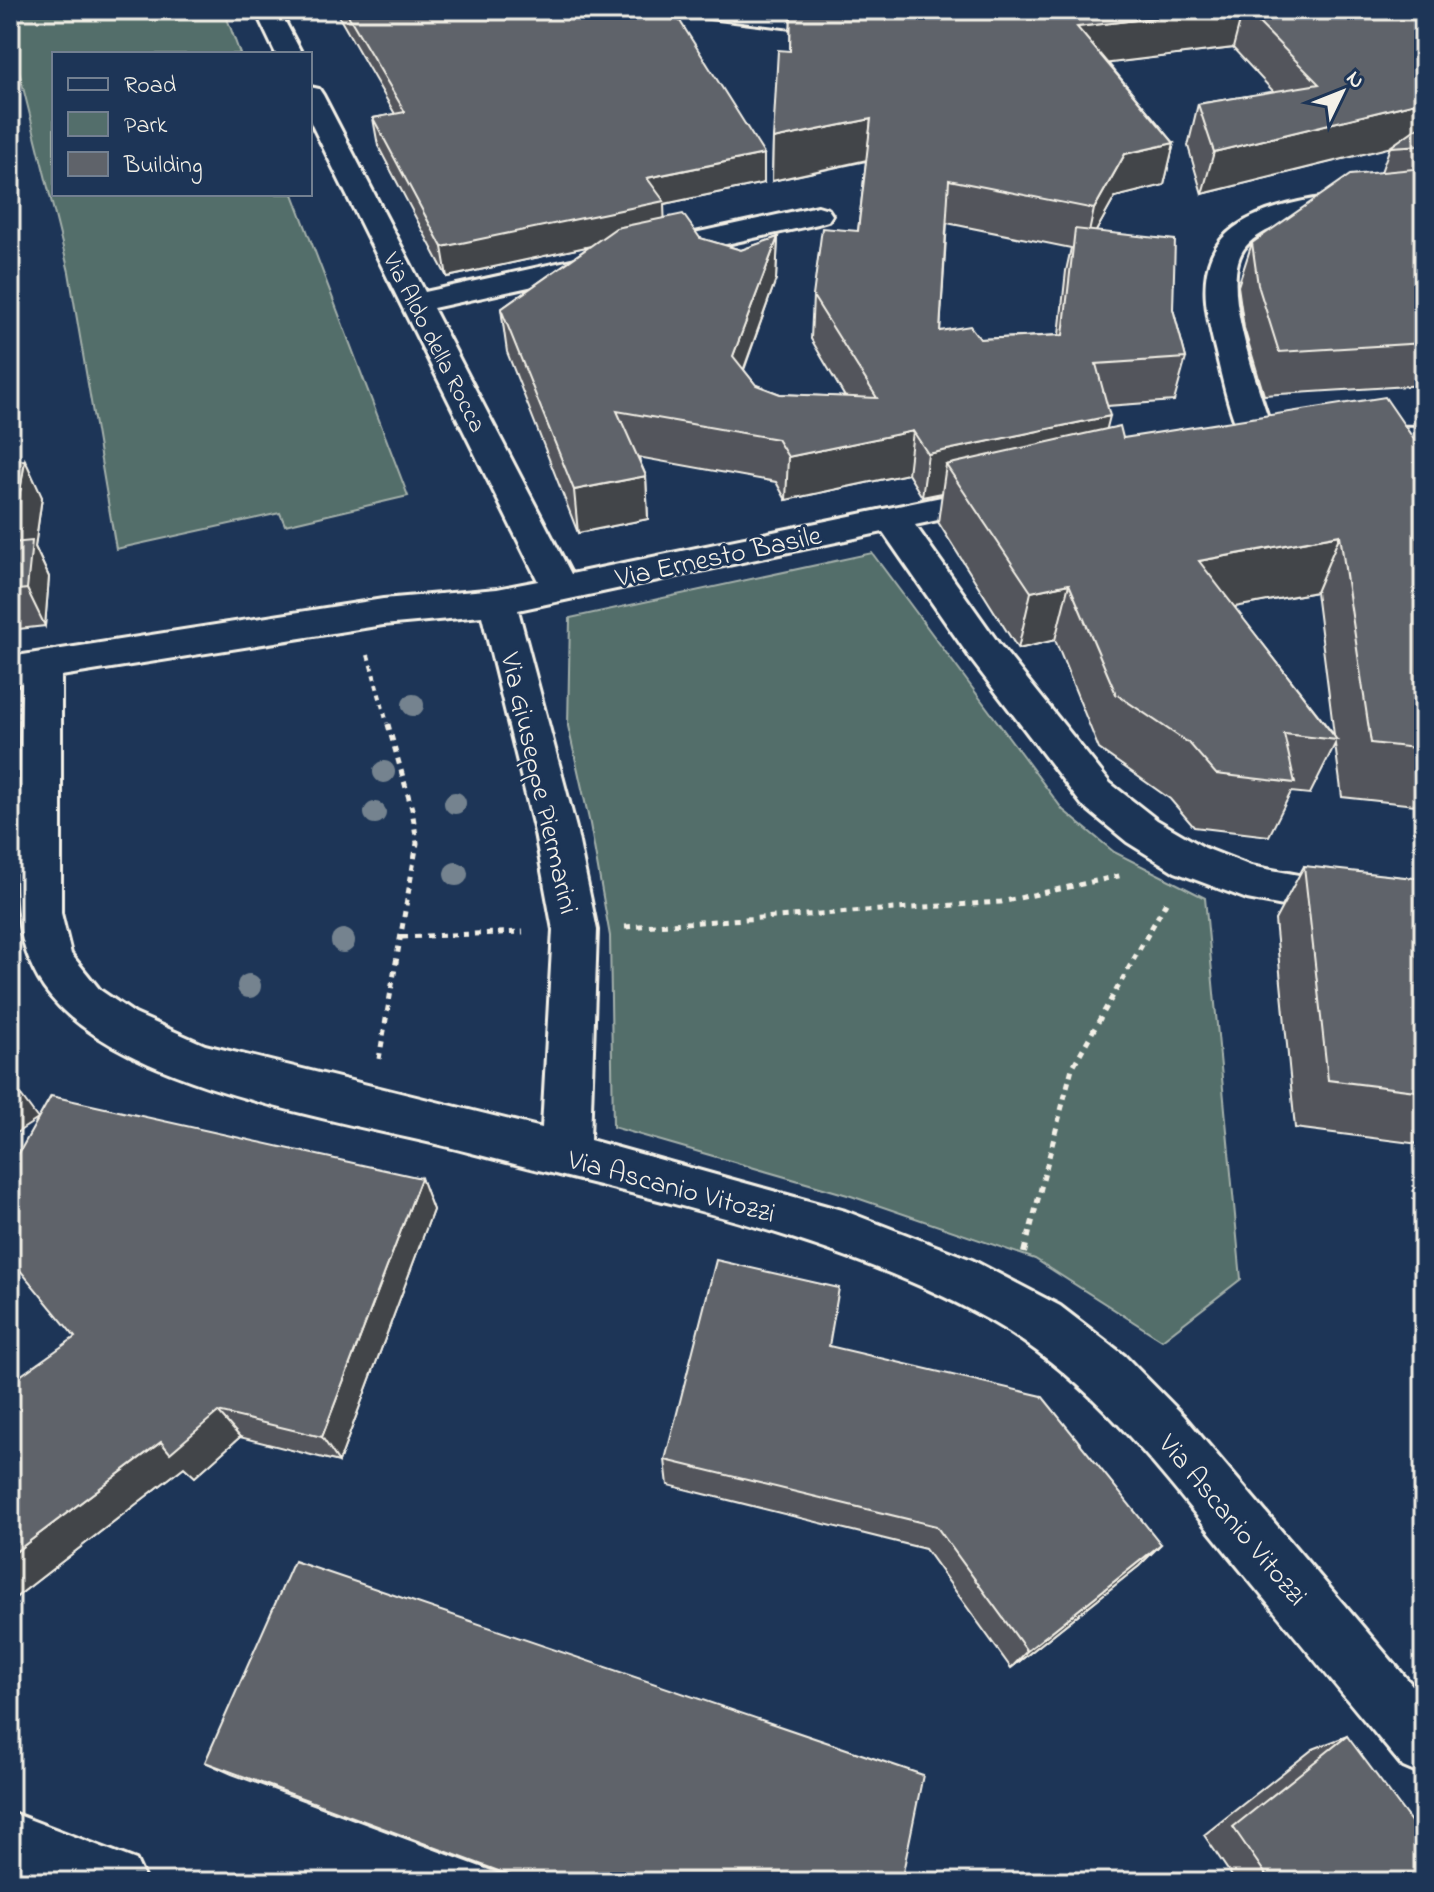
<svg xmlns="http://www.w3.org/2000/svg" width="1434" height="1892" viewBox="0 0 1434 1892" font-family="'Indie Flower',sans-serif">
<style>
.green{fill:#536e6b;stroke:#a4b0aa;stroke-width:2}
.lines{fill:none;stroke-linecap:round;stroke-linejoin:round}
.street-casing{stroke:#f4f1e8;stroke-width:6}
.secondary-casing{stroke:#f4f1e8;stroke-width:6}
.path-far2{stroke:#f4f1e8;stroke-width:4;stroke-dasharray:5 5;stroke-linecap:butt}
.path-far1{stroke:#f4f1e8;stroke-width:5;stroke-dasharray:6 6;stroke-linecap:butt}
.path{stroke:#f4f1e8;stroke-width:6;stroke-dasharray:8 8;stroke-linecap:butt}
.street{fill:#1d3557;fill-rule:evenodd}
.secondary{fill:#1d3557;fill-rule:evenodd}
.tree{fill:#74838f}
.wall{fill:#52555b;stroke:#f4f1e8;stroke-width:2;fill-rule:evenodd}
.shaded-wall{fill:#42454a;stroke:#f4f1e8;stroke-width:2}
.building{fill:#5f636a;stroke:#f4f1e8;stroke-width:2}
.labels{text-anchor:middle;stroke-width:6;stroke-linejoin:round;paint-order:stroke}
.far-street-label{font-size:24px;fill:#f4f1e8;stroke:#1d3557}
.street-label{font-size:28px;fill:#f4f1e8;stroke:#1d3557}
</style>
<rect width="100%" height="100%" fill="#1d3557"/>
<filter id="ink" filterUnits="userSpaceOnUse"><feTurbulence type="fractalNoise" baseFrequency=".0125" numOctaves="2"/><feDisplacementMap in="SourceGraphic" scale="16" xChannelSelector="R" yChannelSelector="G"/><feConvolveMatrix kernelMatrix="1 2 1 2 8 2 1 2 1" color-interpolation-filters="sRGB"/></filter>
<g filter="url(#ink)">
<path class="green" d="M 10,10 L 224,10 L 240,54 L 54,54 L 54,194 L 293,194 L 408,496 L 285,525 L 280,513 L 116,549 L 69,272 L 10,35 Z
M 872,553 L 1063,810 L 1114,852 L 1205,898 L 1241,1279 L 1162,1340 L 1035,1259 L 851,1196 L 613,1127 L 610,936 L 590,824 L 568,726 L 570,618 Z"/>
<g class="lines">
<defs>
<path id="street" d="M 255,10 L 279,10 L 302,54 L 276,54 Z
M 689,10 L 762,10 L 849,21 L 858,23 L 861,28 L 858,33 L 849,35 L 701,17 L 692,15 Z
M 310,87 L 319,89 L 323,95 L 425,292 L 818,206 L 828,209 L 832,215 L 828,221 L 818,224 L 433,308 L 571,574 L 999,485 L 1011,488 L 1016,496 L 1011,504 L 915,525 L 999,644 L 1110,783 L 1157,820 L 1205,848 L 1251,866 L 1304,876 L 1424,887 L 1424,921 L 1304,910 L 1247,899 L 1175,872 L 1127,842 L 1082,805 L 973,662 L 883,532 L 518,610 L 576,828 L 597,930 L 590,1140 L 845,1211 L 972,1260 L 1060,1306 L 1125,1356 L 1183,1415 L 1424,1699 L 1424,1776 L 1403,1767 C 1345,1697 1287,1627 1230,1557 C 1159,1469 1089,1376 989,1320 C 836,1235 641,1197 472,1153 C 356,1122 114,1089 44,988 C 6,932 17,863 20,799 C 21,760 21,722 22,683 L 10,685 L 10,657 L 383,599 L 497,589 L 538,581 L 310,121 ZM 482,616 L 534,828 L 553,930 L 542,1128 L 205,1045 L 135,1014 L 100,990 L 71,954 L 61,913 L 61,676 L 383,625 Z
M 1424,188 L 1424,206 C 1378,210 1278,209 1246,246 C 1215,281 1262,395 1274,436 L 1269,443 L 1257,446 L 1245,443 C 1230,420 1221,372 1214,345 C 1207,316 1200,283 1212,255 C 1238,193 1367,194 1424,188 Z
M 1353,426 L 1424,427 L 1424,447 L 1353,446 L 1341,443 L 1336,436 L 1341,429 Z"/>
<path id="secondary" d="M 10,1812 L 136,1860 L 146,1882 L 30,1882 L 10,1874 Z"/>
</defs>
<use href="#street" class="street-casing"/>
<use href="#secondary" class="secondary-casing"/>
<path class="path-far2" d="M 368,655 L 387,723"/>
<path class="path-far1" d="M 625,927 L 1001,902 L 1123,875
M 402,937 L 523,932
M 379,1059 L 417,843 L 412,809 L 387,721
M 1028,1238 L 1072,1068 L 1168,899"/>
<path class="path" d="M 1024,1253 L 1028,1236"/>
<use href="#street" class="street"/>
<use href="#secondary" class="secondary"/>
</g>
<g class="tree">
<circle cx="413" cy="705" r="11"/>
<circle cx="384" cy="772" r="11"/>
<circle cx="455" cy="803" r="11"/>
<circle cx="375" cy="813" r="11"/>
<circle cx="456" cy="874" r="12"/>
<circle cx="343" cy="941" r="12"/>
<circle cx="249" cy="986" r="12"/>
</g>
<path class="wall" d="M 308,10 L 673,10 L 764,183 L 664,204 L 664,218 L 700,238 L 741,250 L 778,237 L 776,279 L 744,370 L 756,385 L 780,394 L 845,397 L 811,339 L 813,296 L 858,231 L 866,161 L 772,181 L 773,139 L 790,51 L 791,10 L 1424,10 L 1424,385 L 1264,395 L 1244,328 L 1238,286 L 1252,243 L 1381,172 L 1390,147 L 1202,194 L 1188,146 L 1198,104 L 1274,92 L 1233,48 L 1108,63 L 1174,143 L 1164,185 L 1115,197 L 1096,231 L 1173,309 L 1186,358 L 1174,401 L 1107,406 L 1106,429 L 1123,438 L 1424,454 L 1424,806 L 1342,797 L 1335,744 L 1310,794 L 1291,792 L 1269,836 L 1194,827 L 1170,799 L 1099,749 L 1055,640 L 1018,649 L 938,522 L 942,493 L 922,497 L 908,474 L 786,500 L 776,482 L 638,457 L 646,476 L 648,519 L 578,533 L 507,352 L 501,309 L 590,246 L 447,277 L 378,146 L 373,118 L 395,114 L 335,10 L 310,14 ZM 947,223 L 1071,248 L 1066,271 L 1059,335 L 980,339 L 940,331 ZM 1316,592 L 1334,735 L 1234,607 Z
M 10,461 L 42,497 L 35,547 L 49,577 L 45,626 L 10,630 Z
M 1304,866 L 1424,888 L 1424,1138 L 1419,1144 L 1295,1128 L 1275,920 Z
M 421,1178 L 433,1210 L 339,1462 L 240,1437 L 195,1477 L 184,1467 L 10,1602 Z
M 829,1347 L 1161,1544 L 1139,1566 L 1011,1668 L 925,1549 L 668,1485 L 665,1460 Z
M 1347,1736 L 1424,1882 L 1236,1882 L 1204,1835 L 1313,1749 Z
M 205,1762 L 901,1882 L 524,1882 L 232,1774 Z"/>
<path class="shaded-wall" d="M 309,10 L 335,10 L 310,14 Z
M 1221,10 L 1243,10 L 1233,48 L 1070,68 L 1077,27 Z
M 1424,101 L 1424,139 L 1202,194 L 1214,152 Z
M 871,119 L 867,160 L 772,181 L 773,139 Z
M 1174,143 L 1164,185 L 1115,197 L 1085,251 L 1094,209 L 1125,154 Z
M 764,154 L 764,183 L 664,204 L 665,230 L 447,277 L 442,247 L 647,178 Z
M 778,237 L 776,279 L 733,399 L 733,356 Z
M 10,313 L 14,323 L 10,346 Z
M 1110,416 L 1099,459 L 946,465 L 942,493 L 922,497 L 928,454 Z
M 913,431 L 908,474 L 786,500 L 788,457 Z
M 25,460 L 42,497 L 35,547 L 49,577 L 45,626 L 27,589 L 12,543 Z
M 646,476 L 648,519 L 578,533 L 574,490 Z
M 1340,535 L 1316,592 L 1180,617 L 1199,561 Z
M 1069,584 L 1055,640 L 1018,649 L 1031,592 Z
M 10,1081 L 38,1119 L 10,1137 Z
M 421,1178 L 433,1210 L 339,1462 L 322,1437 Z
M 218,1412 L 240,1437 L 195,1477 L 184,1467 L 10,1602 L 10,1556 L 161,1442 Z
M 1161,1544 L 1139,1566 L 1011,1668 L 1027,1651 Z"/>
<path class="building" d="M 345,10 L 673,10 L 764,154 L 647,178 L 664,201 L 442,247 L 373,118 L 405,112 Z
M 791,10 L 1221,10 L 1077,27 L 1174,143 L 1125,154 L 1094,209 L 949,180 L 940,331 L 970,326 L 980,339 L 1063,335 L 1075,229 L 1175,240 L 1173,309 L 1186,358 L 1096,364 L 1110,416 L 928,454 L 913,431 L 788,457 L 777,439 L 617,411 L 646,476 L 574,490 L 501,309 L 616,228 L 683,214 L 700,238 L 741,250 L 778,237 L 733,356 L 756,385 L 780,394 L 877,398 L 813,296 L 822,228 L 858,231 L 871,119 L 773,139 L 778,50 L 790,51 Z
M 1246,10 L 1424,10 L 1424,101 L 1214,152 L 1198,104 L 1319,84 Z
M 1424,123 L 1424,145 L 1390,147 Z
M 1424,168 L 1424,343 L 1279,352 L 1258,285 L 1252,243 L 1350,175 Z
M 1385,397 L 1424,454 L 1424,749 L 1371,743 L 1340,535 L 1199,561 L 1337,740 L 1284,734 L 1295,783 L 1216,774 L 1190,744 L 1116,694 L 1069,584 L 1031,592 L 946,465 L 1120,426 L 1123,438 Z
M 25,460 L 12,543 L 32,541 L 27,589 L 10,591 L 10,461 Z
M 1304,866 L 1423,879 L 1424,888 L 1424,1092 L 1328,1080 Z
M 51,1096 L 421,1178 L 322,1437 L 218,1412 L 170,1453 L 161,1442 L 10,1556 L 10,1383 L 75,1337 L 10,1258 L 10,1169 Z
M 716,1260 L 839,1288 L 829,1346 L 1042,1396 L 1161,1544 L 1027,1651 L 936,1526 L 665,1460 Z
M 294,1561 L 923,1775 L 901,1882 L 528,1882 L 205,1762 Z
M 1347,1736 L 1424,1839 L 1424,1882 L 1271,1882 L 1233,1827 Z"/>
</g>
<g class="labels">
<g class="far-street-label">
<text transform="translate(435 342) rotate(63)" y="8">Via Aldo della Rocca</text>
</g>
<g class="street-label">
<text transform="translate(718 555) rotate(-12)" y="10">Via Ernesto Basile</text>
<text transform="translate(541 783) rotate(77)" y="10">Via Giuseppe Piermarini</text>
<text transform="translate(672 1185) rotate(15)" y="10">Via Ascanio Vitozzi</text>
<text transform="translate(1234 1519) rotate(50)" y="10">Via Ascanio Vitozzi</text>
</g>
</g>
<rect width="1434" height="1892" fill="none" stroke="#1d3557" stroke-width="40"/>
<rect x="20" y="20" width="1394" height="1852" fill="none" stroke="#f4f1e8" stroke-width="3" filter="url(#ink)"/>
<rect x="52" y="52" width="260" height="144" fill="#1d3557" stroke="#738091" stroke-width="2"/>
<rect x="68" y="78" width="40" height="12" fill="#1d3557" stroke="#738091" stroke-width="2"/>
<text x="124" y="92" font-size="24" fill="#f4f1e8">Road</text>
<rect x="68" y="112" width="40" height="24" fill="#536e6b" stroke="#738091" stroke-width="2"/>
<text x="124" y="132" font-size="24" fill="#f4f1e8">Park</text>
<rect x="68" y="152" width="40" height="24" fill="#5f636a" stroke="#738091" stroke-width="2"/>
<text x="124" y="172" font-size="24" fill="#f4f1e8">Building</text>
<g transform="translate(1342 92) rotate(47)" stroke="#1d3557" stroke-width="6" paint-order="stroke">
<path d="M0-6L14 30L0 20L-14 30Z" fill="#f4f1e8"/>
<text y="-12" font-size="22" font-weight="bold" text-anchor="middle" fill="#f4f1e8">N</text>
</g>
</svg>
